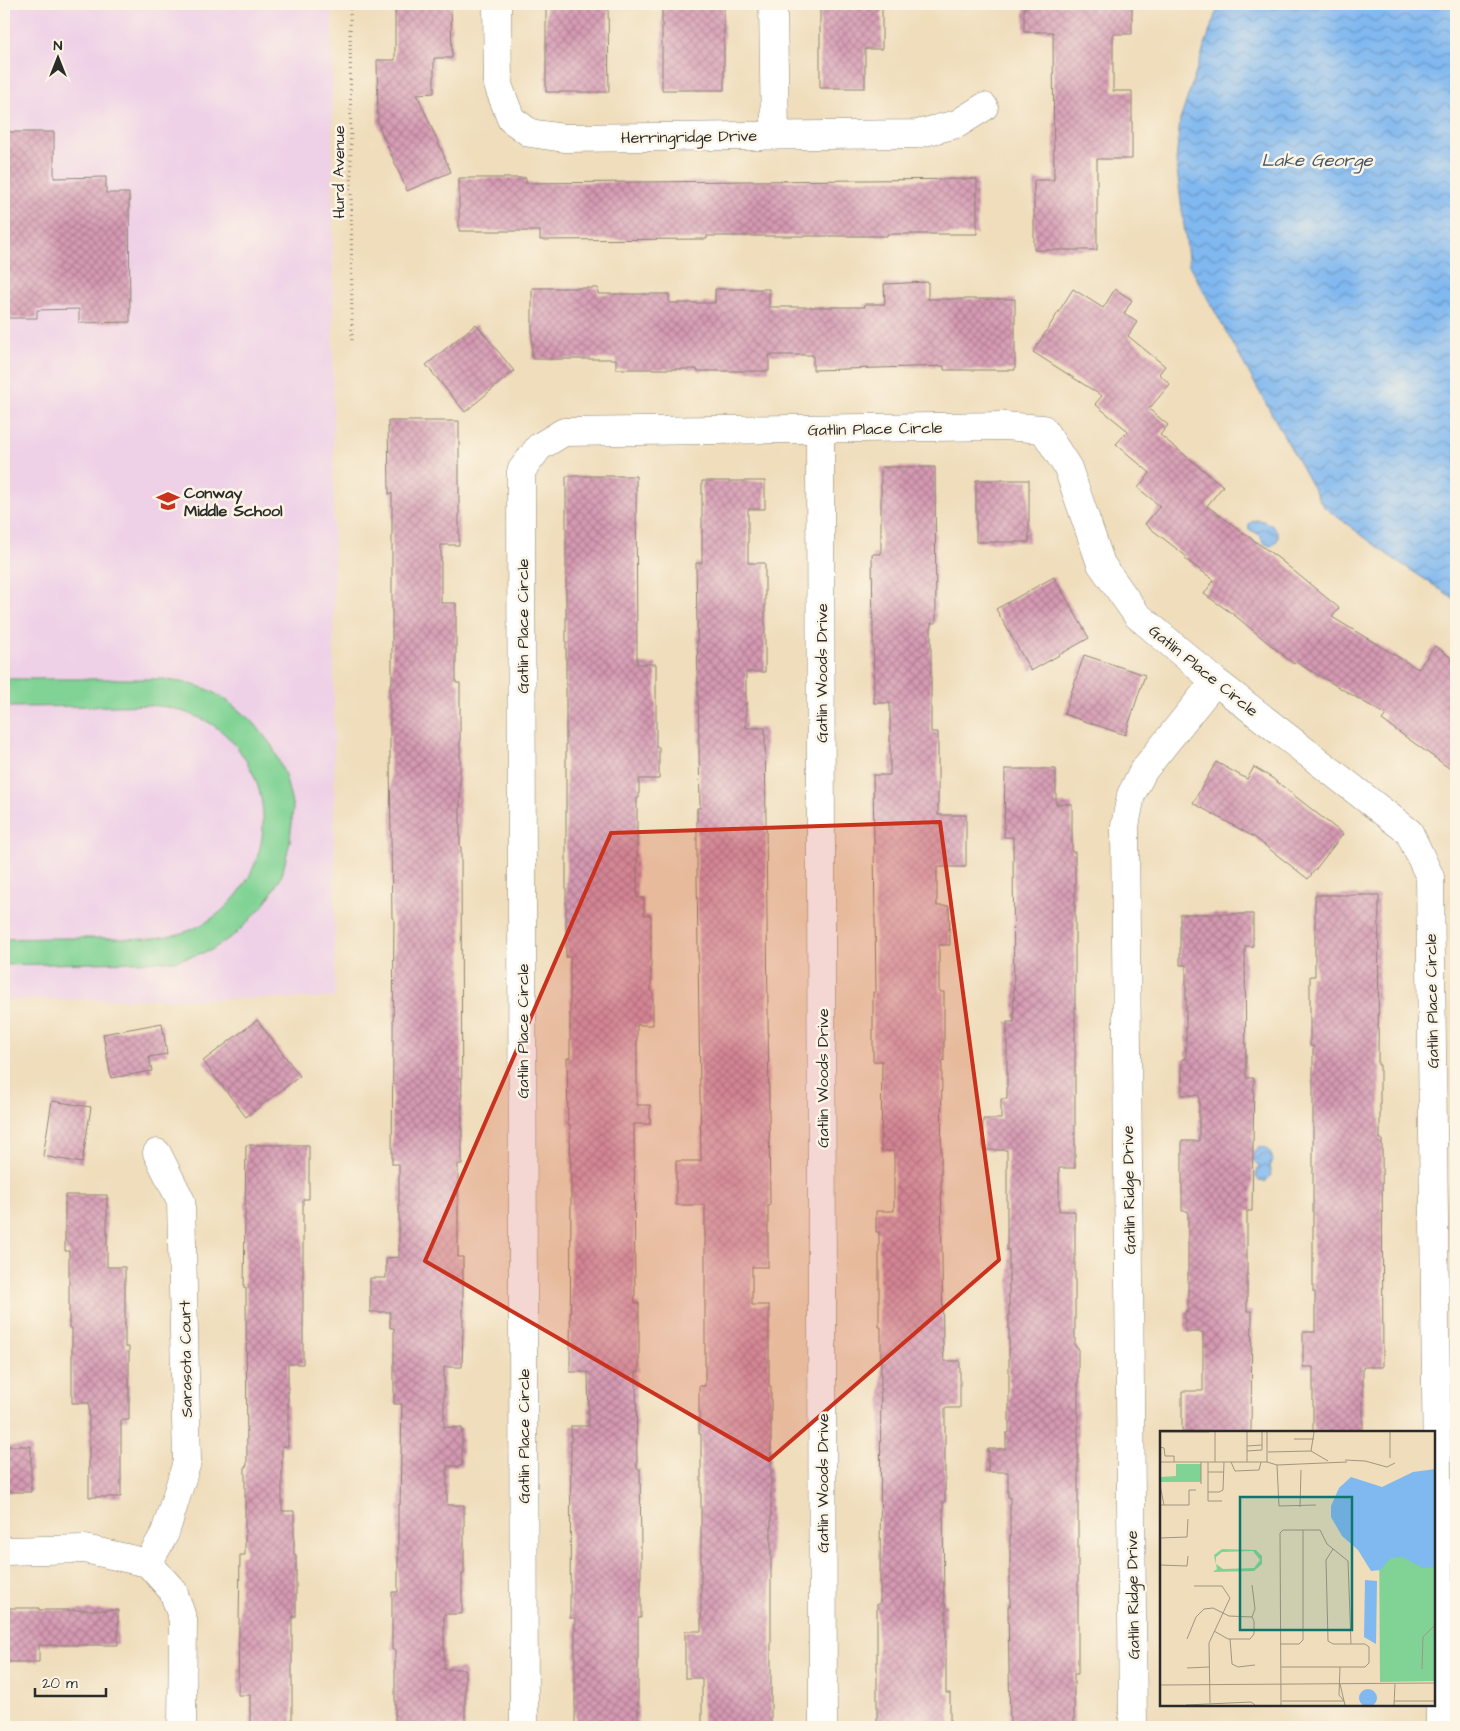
<svg xmlns="http://www.w3.org/2000/svg" width="1460" height="1731" viewBox="0 0 1460 1731" font-family="'Architects Daughter',sans-serif">
<style>
.built{fill:#eed0e7}
.pitch{fill:#81d395;stroke:#567f60}
.water{fill:url(#water-waves);stroke:#56728e}
.building{fill:url(#building-cross-hatch)}
.lines{fill:none;stroke-linecap:round;stroke-linejoin:round}
.minor-casing{stroke:#8d8473;stroke-width:29}
.path{stroke:#8d8473;stroke-width:3;stroke-dasharray:1 4;stroke-linecap:butt}
.minor{stroke:#fff;stroke-width:28}
.marked{fill:#c8321e;fill-opacity:0.2;stroke:#c8321e;stroke-width:4;stroke-linejoin:round}
.labels{text-anchor:middle;stroke-width:5;stroke-linejoin:round;paint-order:stroke}
.street-label{font-size:16px;fill:#2b2b2b;stroke:#fcf5e5}
.poi-label{font-size:16px;font-weight:bold;fill:#2b2b2b;stroke:#fcf5e5;text-anchor:start}
.water-label{font-size:18px;font-style:italic;fill:#456;stroke:#fcf5e5}
.inset-road{fill:none;stroke:#a19681;stroke-width:1}
.view{fill:#0f766e;fill-opacity:0.15;stroke:#0f766e;stroke-width:2.5}
.inset-edge{fill:none;stroke:#2b2b2b;stroke-width:2.5}
</style>
<defs>
<pattern id="water-waves" width="16" height="10" patternUnits="userSpaceOnUse" patternTransform="scale(1.25)"><rect width="16" height="10" fill="#80b8f0"/><path d="M0 5q4-4 8 0t8 0" fill="none" stroke="#6996c3"/></pattern>
<pattern id="building-cross-hatch" width="8" height="8" patternUnits="userSpaceOnUse" patternTransform="scale(1.25)"><rect width="8" height="8" fill="#d69ab3"/><path d="M0 0l8 8M0 8l8-8" fill="none" stroke="#ae7e92"/></pattern>
</defs>
<rect width="100%" height="100%" fill="#fcf5e5"/>
<filter id="ink" filterUnits="userSpaceOnUse"><feTurbulence type="fractalNoise" baseFrequency=".02" numOctaves="2"/><feDisplacementMap in="SourceGraphic" scale="10" xChannelSelector="R" yChannelSelector="G"/><feConvolveMatrix kernelMatrix="1 2 1 2 8 2 1 2 1" color-interpolation-filters="sRGB"/></filter>
<filter id="wash" filterUnits="userSpaceOnUse"><feTurbulence type="fractalNoise" baseFrequency=".0096" numOctaves="4" result="noise"/><feDisplacementMap in="SourceGraphic" scale="20" xChannelSelector="R" yChannelSelector="G"/><feGaussianBlur stdDeviation="1.12" result="paint"/><feColorMatrix in="noise" values="0 0 0 0 0 0 0 0 0 0 0 0 0 0 0 0 0 1.4 0 .05"/><feComposite in="paint" operator="in"/></filter>
<g filter="url(#wash)">
<rect width="100%" height="100%" fill="#efddbb"/>
<path class="built" d="M 4,4 L 332,4 L 335,998 L 4,1000 Z"/>
<path class="pitch" d="M 4,679 L 161,679 L 187,683 L 207,689 L 225,699 L 242,713 L 255,724 L 272,746 L 285,775 L 293,808 L 290,841 L 282,875 L 265,904 L 237,933 L 210,951 L 174,961 L 4,965 L 4,939 C 38,938 72,938 106,938 C 133,938 161,941 188,931 C 257,904 286,818 243,756 C 234,741 218,726 202,719 C 190,714 178,709 166,707 C 149,704 130,706 113,706 C 77,706 40,707 4,707 Z"/>
<path class="water" d="M 1221,4 L 1456,4 L 1456,600 L 1388,555 L 1323,506 L 1189,265 L 1176,162 L 1180,120 L 1215,15 Z
M 1257,520 C 1270,521 1289,535 1271,546 L 1264,544 L 1260,535 L 1249,529 C 1247,524 1252,521 1257,520 Z
M 1260,1147 C 1267,1146 1271,1153 1273,1160 L 1269,1166 L 1271,1175 L 1265,1182 L 1259,1181 L 1256,1176 L 1259,1166 L 1253,1160 L 1253,1154 Z"/>
<g id="blocks">
<path class="building" d="M 395,4 L 451,4 L 452,58 L 434,58 L 434,93 L 417,94 L 451,172 L 407,191 L 378,124 L 377,60 L 395,60 Z
M 546,4 L 608,4 L 609,92 L 546,92 Z
M 662,4 L 724,4 L 724,90 L 662,90 Z
M 820,4 L 882,4 L 882,49 L 865,49 L 865,88 L 820,88 Z
M 1024,4 L 1132,4 L 1132,34 L 1113,34 L 1113,91 L 1132,91 L 1132,159 L 1097,159 L 1097,250 L 1034,250 L 1034,180 L 1054,180 L 1053,32 L 1024,32 Z
M 4,132 L 54,132 L 54,178 L 106,177 L 106,193 L 129,193 L 130,322 L 79,323 L 79,309 L 37,310 L 37,318 L 4,318 Z
M 459,178 L 526,178 L 526,183 L 977,179 L 977,234 L 887,234 L 887,236 L 707,236 L 707,239 L 540,240 L 540,231 L 459,231 Z
M 928,282 L 928,299 L 1015,299 L 1015,370 L 944,370 L 944,366 L 813,370 L 813,355 L 769,355 L 769,371 L 697,371 L 697,369 L 616,369 L 616,359 L 532,359 L 532,288 L 598,288 L 598,294 L 669,294 L 669,303 L 715,303 L 715,289 L 769,289 L 769,307 L 865,307 L 864,304 L 885,304 L 884,284 Z
M 1073,289 L 1103,308 L 1115,289 L 1132,300 L 1124,314 L 1137,322 L 1128,336 L 1165,366 L 1159,374 L 1170,384 L 1149,409 L 1168,425 L 1160,435 L 1223,486 L 1207,506 L 1278,558 L 1339,608 L 1332,617 L 1418,669 L 1435,646 L 1456,661 L 1456,773 L 1382,720 L 1386,715 L 1296,662 L 1294,664 L 1233,614 L 1204,594 L 1214,580 L 1185,559 L 1187,557 L 1145,524 L 1160,506 L 1138,488 L 1150,473 L 1116,444 L 1128,431 L 1095,404 L 1102,396 L 1033,352 Z
M 476,324 L 514,371 L 465,412 L 426,365 Z
M 388,421 L 459,421 L 459,545 L 441,545 L 441,603 L 456,603 L 456,683 L 460,683 L 460,847 L 461,847 L 462,1164 L 458,1164 L 458,1257 L 463,1257 L 463,1328 L 462,1367 L 444,1367 L 444,1427 L 462,1428 L 462,1466 L 447,1466 L 447,1505 L 464,1505 L 464,1574 L 462,1574 L 462,1614 L 444,1614 L 444,1669 L 465,1669 L 465,1727 L 395,1727 L 395,1650 L 392,1650 L 392,1592 L 398,1592 L 398,1505 L 400,1505 L 402,1404 L 394,1404 L 394,1328 L 390,1328 L 390,1312 L 370,1312 L 370,1278 L 386,1278 L 386,1258 L 399,1257 L 399,1164 L 392,1164 L 394,918 L 392,918 L 390,754 L 390,683 L 392,683 L 392,493 L 389,494 Z
M 881,467 L 935,467 L 936,623 L 931,623 L 931,732 L 938,732 L 938,815 L 966,815 L 966,867 L 937,867 L 937,906 L 949,906 L 950,945 L 939,945 L 939,992 L 944,992 L 944,1061 L 942,1061 L 941,1172 L 943,1346 L 944,1361 L 960,1361 L 960,1408 L 945,1408 L 945,1502 L 943,1502 L 944,1604 L 946,1604 L 946,1693 L 950,1693 L 950,1727 L 877,1727 L 877,1604 L 880,1604 L 881,1327 L 879,1327 L 879,1232 L 876,1232 L 876,1211 L 894,1211 L 894,1151 L 881,1151 L 882,1061 L 873,1061 L 873,992 L 876,992 L 873,775 L 890,775 L 890,703 L 874,703 L 872,554 L 881,554 Z
M 566,476 L 636,476 L 637,664 L 656,664 L 656,747 L 659,747 L 659,779 L 639,779 L 639,798 L 637,798 L 637,898 L 644,898 L 644,915 L 651,915 L 651,992 L 653,992 L 653,1025 L 637,1025 L 637,1105 L 650,1105 L 650,1124 L 634,1124 L 635,1303 L 639,1303 L 639,1372 L 636,1372 L 637,1469 L 640,1469 L 641,1549 L 641,1618 L 638,1618 L 638,1727 L 575,1727 L 575,1618 L 570,1618 L 571,1426 L 589,1426 L 588,1372 L 570,1372 L 571,1193 L 570,1125 L 568,1125 L 567,1058 L 570,1058 L 570,957 L 566,957 Z
M 976,480 L 1029,480 L 1029,542 L 976,542 Z
M 702,481 L 765,481 L 765,509 L 748,509 L 748,563 L 765,563 L 765,672 L 746,672 L 746,728 L 765,728 L 770,1205 L 768,1205 L 768,1267 L 752,1267 L 752,1305 L 769,1305 L 769,1386 L 771,1386 L 771,1727 L 702,1727 L 702,1678 L 685,1678 L 685,1631 L 701,1631 L 701,1434 L 699,1434 L 699,1386 L 705,1386 L 705,1205 L 676,1205 L 676,1161 L 701,1161 L 697,878 L 697,808 L 700,808 L 696,563 L 702,563 Z
M 1054,577 L 1089,638 L 1031,671 L 996,609 Z
M 1084,655 L 1145,675 L 1125,735 L 1064,714 Z
M 1216,762 L 1247,779 L 1254,767 L 1272,778 L 1343,834 L 1308,879 L 1254,837 L 1193,803 Z
M 1005,769 L 1056,769 L 1056,804 L 1072,804 L 1072,852 L 1075,852 L 1075,1168 L 1059,1168 L 1059,1211 L 1075,1211 L 1075,1347 L 1078,1347 L 1078,1674 L 1074,1674 L 1074,1727 L 1010,1727 L 1008,1606 L 1010,1606 L 1010,1497 L 1008,1497 L 1008,1472 L 988,1472 L 988,1449 L 1006,1449 L 1006,1433 L 1009,1433 L 1009,1250 L 1007,1250 L 1007,1150 L 983,1150 L 983,1119 L 1001,1119 L 1001,1099 L 1007,1099 L 1007,1022 L 1014,1022 L 1013,837 L 1004,837 Z
M 1315,895 L 1379,895 L 1378,1065 L 1380,1065 L 1380,1139 L 1382,1139 L 1383,1367 L 1363,1367 L 1363,1432 L 1313,1432 L 1313,1367 L 1303,1367 L 1303,1332 L 1315,1332 L 1315,1292 L 1313,1292 L 1313,1046 L 1310,1046 L 1310,976 L 1315,976 Z
M 1180,914 L 1253,914 L 1253,946 L 1245,946 L 1246,1078 L 1254,1078 L 1252,1211 L 1247,1211 L 1247,1311 L 1252,1311 L 1251,1432 L 1182,1432 L 1182,1391 L 1203,1391 L 1203,1332 L 1185,1332 L 1185,1311 L 1188,1311 L 1188,1211 L 1182,1211 L 1182,1141 L 1199,1141 L 1199,1095 L 1182,1095 L 1182,1059 L 1186,1059 L 1186,965 L 1180,965 Z
M 257,1020 L 300,1076 L 246,1117 L 203,1061 Z
M 162,1023 L 167,1054 L 149,1057 L 152,1071 L 111,1078 L 103,1034 Z
M 52,1101 L 91,1107 L 82,1163 L 43,1156 Z
M 246,1145 L 309,1145 L 309,1199 L 303,1199 L 303,1364 L 288,1364 L 288,1446 L 282,1446 L 282,1511 L 294,1511 L 294,1555 L 296,1555 L 296,1617 L 292,1617 L 292,1727 L 250,1727 L 250,1695 L 238,1695 L 240,1555 L 245,1555 L 245,1466 L 247,1466 L 246,1288 L 244,1288 Z
M 65,1195 L 107,1195 L 107,1267 L 125,1267 L 125,1347 L 129,1347 L 129,1420 L 121,1420 L 121,1497 L 89,1497 L 89,1403 L 72,1403 L 72,1328 L 69,1328 L 69,1251 L 65,1251 Z
M 4,1446 L 31,1446 L 31,1492 L 4,1492 Z
M 4,1608 L 39,1608 L 39,1610 L 118,1610 L 118,1645 L 39,1645 L 39,1662 L 4,1662 Z"/>
</g>
</g>
<g filter="url(#ink)">
<use href="#blocks" fill-opacity="0" stroke="#8d8473" stroke-width="1"/>
<g class="lines">
<defs>
<path id="minor" d="M 497,4 L 498,85 L 511,119 L 530,133 L 564,138 L 917,134 L 957,124 L 984,107
M 773,4 L 775,136
M 820,429 L 823,1727
M 4,1551 L 85,1549 L 148,1563 L 173,1591 L 183,1620 L 182,1727
M 148,1563 L 165,1533 L 187,1462 L 181,1201 L 157,1153
M 524,1727 L 521,471 L 539,447 L 564,432 L 1004,426 L 1043,429 L 1068,468 L 1101,564 L 1137,615 L 1215,681 L 1409,832 L 1430,877 L 1440,1727
M 1133,1727 L 1125,826 L 1131,795 L 1143,771 L 1215,681"/>
</defs>
<use href="#minor" class="minor-casing"/>
<path class="path" d="M 350,4 L 352,341"/>
<use href="#minor" class="minor"/>
</g>
</g>
<path class="marked" d="M 940,822 L 999,1260 L 769,1460 L 425,1261 L 611,833 Z"/>
<defs>
<symbol id="school-bare" viewBox="-9 -9 18 18"><path d="M0-5L7-2L0 1L-7-2ZM-4 1L0 2.5L4 1V4Q0 6-4 4Z" fill="#c8321e" stroke="#fcf5e5" stroke-width="2.5" paint-order="stroke"/></symbol>
</defs>
<g fill-rule="evenodd">
<use href="#school-bare" x="152" y="485" width="32" height="32"/>
</g>
<g class="labels">
<g class="street-label">
<text transform="translate(689 136) rotate(-1)" y="6">Herringridge Drive</text>
<text transform="translate(338 172) rotate(-90)" y="6">Hurd Avenue</text>
<text transform="translate(875 428) rotate(-1)" y="6">Gatlin Place Circle</text>
<text transform="translate(522 626) rotate(-90)" y="6">Gatlin Place Circle</text>
<text transform="translate(1204 670) rotate(39)" y="6">Gatlin Place Circle</text>
<text transform="translate(821 673) rotate(-90)" y="6">Gatlin Woods Drive</text>
<text transform="translate(1431 1001) rotate(-91)" y="6">Gatlin Place Circle</text>
<text transform="translate(522 1031) rotate(-90)" y="6">Gatlin Place Circle</text>
<text transform="translate(822 1078) rotate(-90)" y="6">Gatlin Woods Drive</text>
<text transform="translate(1128 1190) rotate(-91)" y="6">Gatlin Ridge Drive</text>
<text transform="translate(185 1359) rotate(-91)" y="6">Sarasota Court</text>
<text transform="translate(523 1436) rotate(-90)" y="6">Gatlin Place Circle</text>
<text transform="translate(822 1483) rotate(-90)" y="6">Gatlin Woods Drive</text>
<text transform="translate(1132 1595) rotate(-91)" y="6">Gatlin Ridge Drive</text>
</g>
<g class="poi-label">
<text x="184" y="498">Conway<tspan x="184" dy="18">Middle School</tspan></text>
</g>
<g class="water-label">
<text x="1317" y="166">Lake George</text>
</g>
</g>
<g transform="translate(1160 1431)">
<rect width="275" height="275" fill="#efddbb"/>
<path d="M 16,33 L 41,33 L 41,51 L 0,51 L 0,46 L 16,45 Z" fill="#81d395"/>
<path d="M 275,85 L 275,250 L 220,251 L 219,86 Z" fill="#81d395"/>
<path d="M 62,118 L 96,119 L 102,125 L 102,133 L 94,140 L 53,141 L 57,138 L 54,124 ZM 93,120 L 100,129 L 94,137 L 63,138 L 56,133 L 56,126 L 62,121 Z" fill="#81d395" fill-rule="evenodd"/>
<path d="M 275,38 L 275,136 L 263,137 L 242,126 L 231,127 L 220,139 L 211,140 L 198,119 L 182,105 L 171,86 L 171,75 L 179,57 L 191,46 L 222,56 L 253,41 ZM 205,149 L 217,150 L 216,213 L 204,206 ZM199 267a9 9 0 1 1 18 0a9 9 0 1 1-18 0Z" fill="#80b8f0"/>
<path class="inset-road" d="M 0,1 L 49,1M 55,1 L 55,31M 87,1 L 87,31M 230,1 L 230,27M 134,8 L 154,8M 87,15 L 102,14M 0,16 L 4,17 L 5,25 L 14,25 L 14,31M 87,20 L 102,19 L 102,1M 151,20 L 168,30M 151,20 L 154,1M 108,21 L 151,20M 185,29 L 205,30 L 227,36 L 235,32M 0,31 L 107,31 L 117,34 L 187,31M 41,31 L 41,53M 48,31 L 48,61 L 59,61 L 63,59 L 64,31M 71,31 L 75,40 L 99,39 L 101,31M 107,31 L 107,1M 117,34 L 119,75 L 156,74M 48,41 L 64,41M 0,54 L 4,74 L 0,74M 48,61 L 48,70 L 62,70M 4,74 L 29,74 L 29,59 L 36,59M 140,76 L 141,39M 0,107 L 27,106 L 28,88M 0,134 L 27,135 L 28,125M 34,155 L 62,155 L 70,167 L 49,212 L 50,272M 92,186 L 95,178 L 92,154M 27,208 L 36,186 L 44,178 L 53,177 L 69,185 L 92,186 L 94,190 L 94,203 L 90,208 L 68,208 L 54,200M 70,208 L 72,233 L 78,236 L 95,234M 120,213 L 139,213 L 143,209 L 143,99M 121,236 L 205,236 L 209,232 L 209,216 L 205,213 L 173,213 L 168,210 L 166,129 L 173,118M 180,236 L 179,264 L 184,270M 27,237 L 49,236M 262,238 L 263,206 L 275,194M 180,253 L 185,274M 0,254 L 275,252M 122,270 L 184,270M 234,270 L 275,270M 26,274 L 91,271 L 95,274M 121,274 L 120,102 L 123,99 L 160,99 L 167,113 L 188,130 L 191,213M 234,274 L 235,253"/>
<path class="view" d="M 80,66 L 192,66 L 192,199 L 80,199 Z"/>
<rect width="275" height="275" class="inset-edge"/>
</g>
<rect width="1460" height="1731" fill="none" stroke="#fcf5e5" stroke-width="20"/>
<g transform="translate(58 58)" stroke="#fcf5e5" stroke-width="4" paint-order="stroke">
<path d="M0-4L9 19L0 12L-9 19Z" fill="#2b2b2b"/>
<text y="-8" font-size="14" font-weight="bold" text-anchor="middle" fill="#2b2b2b">N</text>
</g>
<path d="M35 1688v8h71v-8" fill="none" stroke="#2b2b2b" stroke-width="2.5"/>
<text x="42" y="1688" font-size="15" fill="#2b2b2b" stroke="#fcf5e5" stroke-width="4" paint-order="stroke">20 m</text>
</svg>
